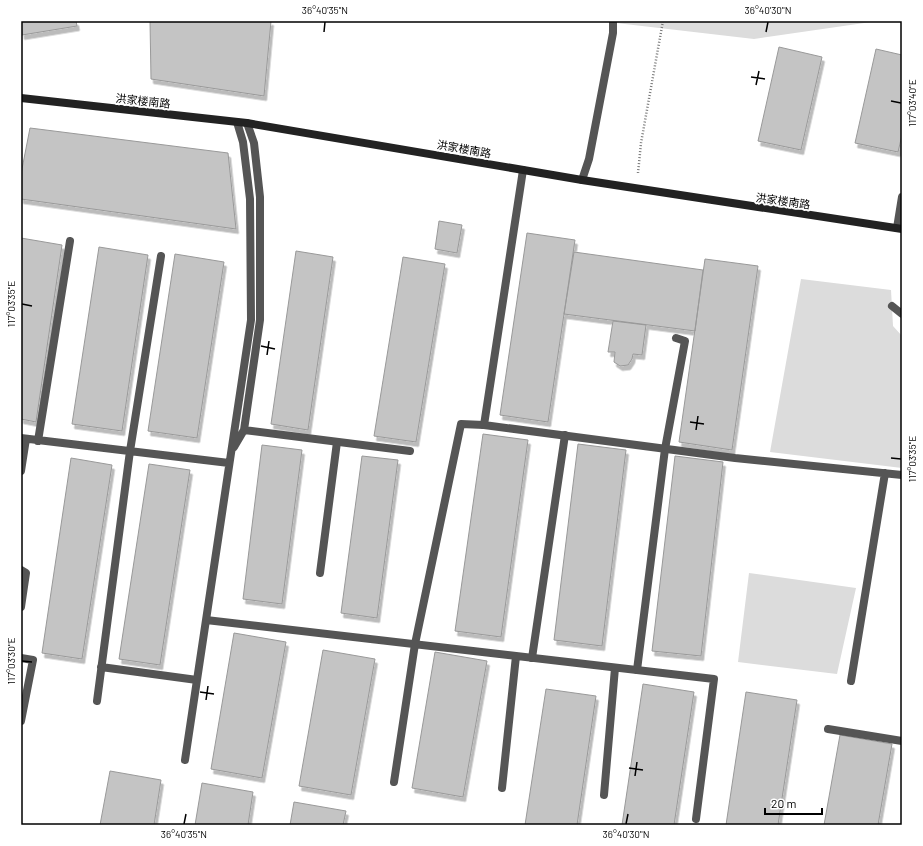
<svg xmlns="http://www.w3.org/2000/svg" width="923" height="846" viewBox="0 0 923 846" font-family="Barlow,'Noto Sans SC',sans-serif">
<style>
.green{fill:#dcdcdc}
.building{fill:#c4c4c4;stroke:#999;filter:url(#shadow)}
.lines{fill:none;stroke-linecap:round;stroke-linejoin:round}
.path{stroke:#777;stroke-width:2.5;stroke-dasharray:1 2;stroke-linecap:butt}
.lane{stroke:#555;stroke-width:8}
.street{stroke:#555;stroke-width:8}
.secondary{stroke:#222;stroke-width:8}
.ticks{fill:none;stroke:#000;stroke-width:1.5}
.labels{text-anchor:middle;stroke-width:4;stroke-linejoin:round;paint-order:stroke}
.street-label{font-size:11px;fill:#000;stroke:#fff}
.neatline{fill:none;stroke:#000;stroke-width:1.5}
.ticks-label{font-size:10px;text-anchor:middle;fill:#000}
</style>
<defs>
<filter id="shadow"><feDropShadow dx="2.5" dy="4.5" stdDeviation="0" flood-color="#0004"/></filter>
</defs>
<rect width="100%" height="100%" fill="#fff"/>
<path class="green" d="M 599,21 L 878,21 L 754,39 Z
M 801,279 L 891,290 L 893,326 L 902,336 L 902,468 L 770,452 Z
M 749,573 L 856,588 L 837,674 L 738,662 Z"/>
<path class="building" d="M 21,21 L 76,21 L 77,26 L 22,35 Z
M 150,21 L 271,21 L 264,96 L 151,79 Z
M 779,47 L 822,57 L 801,150 L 758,141 Z
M 876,49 L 902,55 L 902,135 L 898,152 L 855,143 Z
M 30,128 L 228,153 L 236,229 L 21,199 L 21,174 Z
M 439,221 L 462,225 L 457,253 L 435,249 Z
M 527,233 L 575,240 L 548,422 L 500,415 Z
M 21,238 L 62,245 L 36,422 L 21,419 Z
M 99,247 L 148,255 L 122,431 L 72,424 Z
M 296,251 L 333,257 L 308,430 L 271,424 Z
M 574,252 L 703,270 L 695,331 L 564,314 Z
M 175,254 L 224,262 L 197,438 L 148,431 Z
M 403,257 L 445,264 L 416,442 L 374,436 Z
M 705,259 L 758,266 L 732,450 L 679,442 Z
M 613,321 L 646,325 L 642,355 L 633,354 L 632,359 L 628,365 L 620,366 L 614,362 L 615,352 L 608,352 Z
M 483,434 L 528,440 L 501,637 L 455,631 Z
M 578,444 L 626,450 L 602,646 L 554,640 Z
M 262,445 L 302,450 L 282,604 L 243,599 Z
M 362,456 L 398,460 L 377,618 L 341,613 Z
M 675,456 L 723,462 L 701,656 L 652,651 Z
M 71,458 L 112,465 L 82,659 L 42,653 Z
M 149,464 L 190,470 L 160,665 L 119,659 Z
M 234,633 L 286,642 L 262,778 L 211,769 Z
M 323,650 L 375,659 L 351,795 L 299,786 Z
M 435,652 L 487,661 L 463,797 L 412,788 Z
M 643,684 L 694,692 L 674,825 L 622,825 Z
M 546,689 L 596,696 L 577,825 L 525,825 Z
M 746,692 L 797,700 L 778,825 L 726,825 Z
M 840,735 L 892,744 L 878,825 L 824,825 Z
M 110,771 L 161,780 L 154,825 L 100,825 Z
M 202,783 L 253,792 L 248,825 L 195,825 Z
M 294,802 L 346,811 L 343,825 L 290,825 Z"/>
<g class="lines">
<path class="path" d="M 638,173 L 641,143 L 663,21"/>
<path class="lane" d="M 415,644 L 461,424 L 484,425
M 532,658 L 565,435
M 637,670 L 665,449 L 685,341 L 676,338"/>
<path class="street" d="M 523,170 L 484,425 L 735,458 L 902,475
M 582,180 L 589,159 L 613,33 L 613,21
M 897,228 L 902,197
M 892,306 L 902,314
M 244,430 L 410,451
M 21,438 L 229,463
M 38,441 L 70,241
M 234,447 L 244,430 L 260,320 L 260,197 L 254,143 L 247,123
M 21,471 L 26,439
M 21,570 L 26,573 L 21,607
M 320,573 L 337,442
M 206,620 L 714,679 L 696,819
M 21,658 L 33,660 L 21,721
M 101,667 L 197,680
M 851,681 L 885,473
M 97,701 L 130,451 L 161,256
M 828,729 L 902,741
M 185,760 L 251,320 L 250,199 L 243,142 L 237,122
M 394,782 L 415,644
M 502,788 L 516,656
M 604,795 L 615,668"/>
<path class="secondary" d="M 21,98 L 247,123 L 582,180 L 902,229"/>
</g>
<path class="ticks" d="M 324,32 L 325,22M 766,32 L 768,22M 751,77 L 765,79M 756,85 L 759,71M 891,101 L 901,103M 22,304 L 32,306M 261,346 L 275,349M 267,355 L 269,341M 690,422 L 704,424M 696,430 L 698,416M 891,458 L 901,459M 22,661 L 32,662M 200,692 L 214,694M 206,700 L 208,686M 629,768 L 643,770M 635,776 L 637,762M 184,824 L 186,814M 626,824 L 628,814"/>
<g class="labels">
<g class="street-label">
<text transform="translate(143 101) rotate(6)" y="4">洪家楼南路</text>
<text transform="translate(464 149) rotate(10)" y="4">洪家楼南路</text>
<text transform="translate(783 201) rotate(8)" y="4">洪家楼南路</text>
</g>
</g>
<rect width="923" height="846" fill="none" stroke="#ffffff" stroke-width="44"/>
<path d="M765 808v6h57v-6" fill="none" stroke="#000000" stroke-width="2"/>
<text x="771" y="808" font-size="12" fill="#000000" stroke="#ffffff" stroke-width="3" paint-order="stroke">20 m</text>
<rect x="22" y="22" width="879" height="802" class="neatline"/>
<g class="ticks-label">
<text x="325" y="14">36°40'35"N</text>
<text x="768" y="14">36°40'30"N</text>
<text transform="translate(912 103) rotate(-90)" y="4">117°03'40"E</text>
<text transform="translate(11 304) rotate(-90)" y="4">117°03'35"E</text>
<text transform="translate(912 459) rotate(-90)" y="4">117°03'35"E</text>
<text transform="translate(11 661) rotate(-90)" y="4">117°03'30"E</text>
<text x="184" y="838">36°40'35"N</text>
<text x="626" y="838">36°40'30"N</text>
</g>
</svg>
